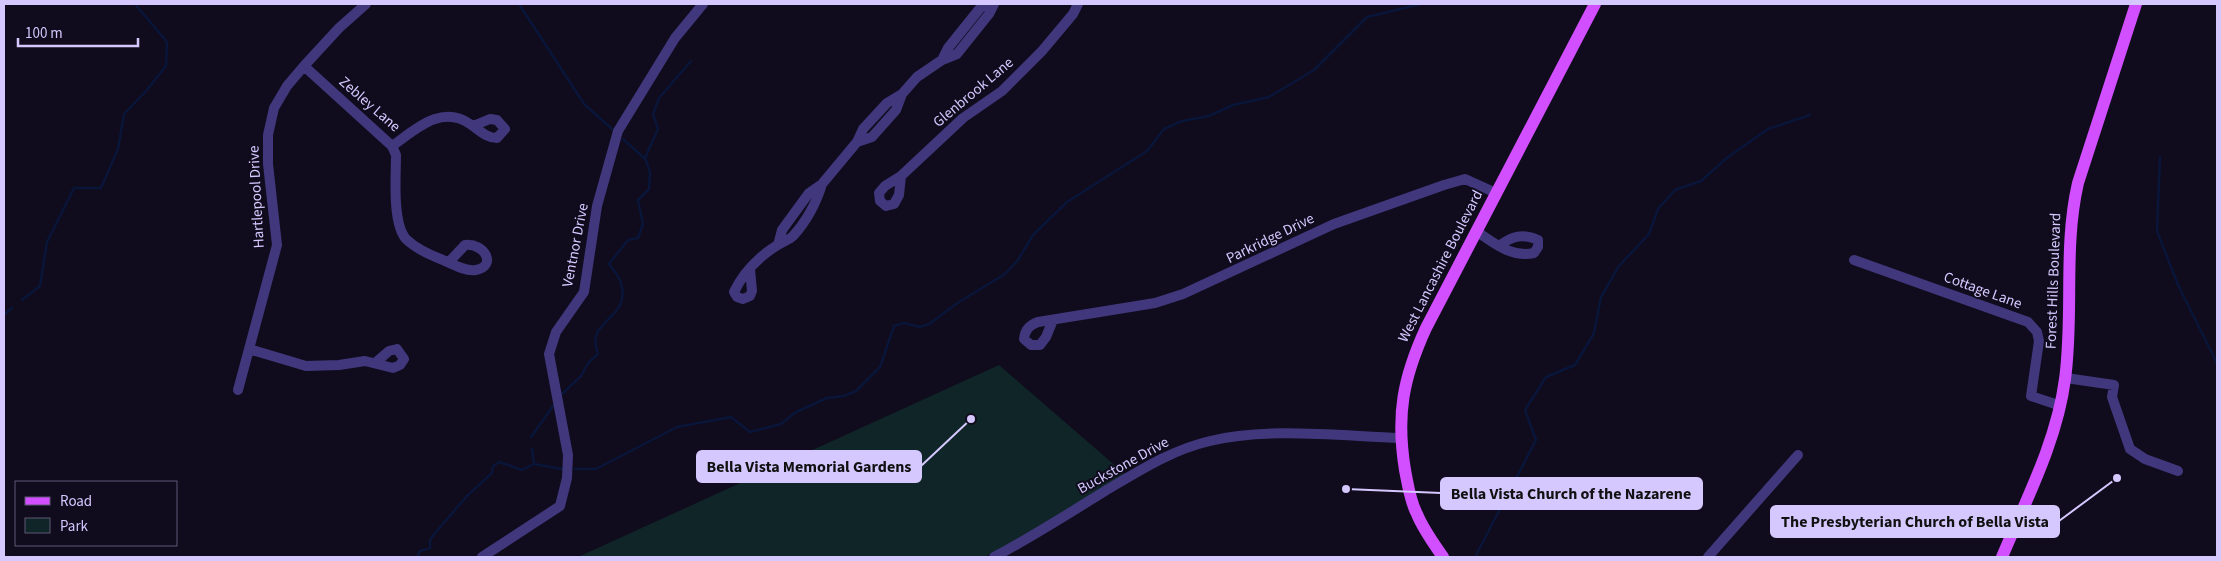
<svg xmlns="http://www.w3.org/2000/svg" width="2221" height="561" viewBox="0 0 2221 561" font-family="'Source Sans 3',sans-serif">
<style>
.green{fill:#0f2527}
.lines{fill:none;stroke-linecap:round;stroke-linejoin:round}
.stream{stroke:#091539;stroke-width:2.5}
.minor{stroke:#41377c;stroke-width:10}
.major{stroke:#d14ffe;stroke-width:12}
.labels{text-anchor:middle;stroke-width:4;stroke-linejoin:round;paint-order:stroke}
.street-label{font-size:15px;fill:#d4c8ff;stroke:#100c1d}
.leader{fill:none;stroke:#d4c8ff;stroke-width:2}
.callout-dot{fill:#d4c8ff;stroke:#100c1d;stroke-width:2}
.callout{fill:#d4c8ff;stroke:#d4c8ff;stroke-width:2}
.callout-label{font-size:16px;text-anchor:middle;font-weight:bold;fill:#111}
</style>
<rect width="100%" height="100%" fill="#100c1d"/>
<path class="green" d="M 999,365 L 1125,474 L 1010,545 L 984,557 L 578,557 Z"/>
<g class="lines">
<path class="stream" d="M 519,4 L 584,104 L 612,129
M 623,139 L 644,158
M 2160,157 L 2157,231 L 2178,285 L 2217,363
M 22,300 L 40,286 L 47,242 L 74,188 L 101,188 L 118,149 L 124,114 L 147,90 L 166,66 L 167,42 L 135,4
M 4,315 L 12,308
M 562,394 L 581,376 L 588,363 L 598,354 C 584,318 632,321 621,283 C 620,277 613,270 609,264 L 628,240 L 638,238 L 643,224 L 638,200 L 649,189 L 650,172 L 645,158 L 658,129 L 653,114 L 659,98 L 691,61
M 531,437 L 553,406
M 532,449 L 534,464
M 575,469 L 596,469 L 677,427 L 731,417 L 750,432 L 781,424 L 796,412 L 827,398 L 844,396 L 856,391 L 880,367 L 894,326 L 904,323 L 920,327 L 929,324 L 959,302 L 1005,274 L 1018,260 L 1033,235 L 1067,202 L 1147,151 L 1164,129 L 1182,121 L 1209,116 L 1233,105 L 1269,97 L 1314,70 L 1367,17 L 1421,4
M 417,557 L 420,551 L 430,548 L 430,540 L 435,533 L 467,496 L 492,473 L 493,466 L 500,462 L 522,470 L 534,464 L 562,469
M 1475,557 L 1536,440 L 1525,410 L 1546,377 L 1575,365 L 1594,333 L 1601,297 L 1619,266 L 1649,234 L 1658,209 L 1675,190 L 1701,181 L 1728,157 L 1768,129 L 1810,115"/>
<path class="minor" d="M 942,60 L 948,48 L 981,7 L 989,4
M 304,66 L 392,146 L 396,155 C 396,176 392,223 406,239 C 416,249 430,255 443,260 C 452,264 466,272 476,270 C 497,266 485,243 465,245 L 449,262
M 857,142 L 872,137 L 896,110 L 902,94
M 392,146 C 415,130 441,104 470,124 C 479,130 486,138 497,138 L 505,129 L 497,120 L 490,119 L 473,126
M 901,176 L 899,195 L 894,204 L 886,206 L 880,201 L 879,193 L 885,186 L 901,176 L 963,118 L 1002,91 L 1042,51 L 1073,14 L 1078,4
M 1476,231 C 1494,243 1511,258 1534,253 L 1538,247 L 1538,240 C 1523,233 1512,236 1499,246
M 778,245 L 782,230 L 809,193 L 822,184 L 857,142 L 863,129 L 887,103 L 902,94 L 917,77 L 942,60 L 957,54 L 989,14 L 994,4
M 1854,260 L 2028,322 L 2037,332 L 2039,341 L 2031,396 L 2061,406
M 750,269 L 752,291 L 750,296 L 743,299 L 737,297 L 734,292 C 743,273 759,257 776,246 C 782,242 789,240 793,236 C 806,222 817,202 822,184
M 1053,320 L 1046,337 L 1040,345 L 1031,345 L 1024,339 C 1025,329 1030,325 1038,322 L 1155,303 L 1183,294 L 1334,224 L 1444,185 L 1465,179 L 1496,193
M 249,349 L 306,366 L 339,365 L 365,361 L 393,368 L 400,365 L 404,359 L 397,349 L 389,351 L 375,363
M 2066,378 L 2114,385 L 2112,397 L 2130,449 L 2145,459 L 2178,471
M 238,390 L 277,245 L 268,164 L 268,135 L 274,108 L 287,86 L 304,66 L 339,28 L 366,4
M 482,557 L 560,506 L 567,478 L 568,455 L 549,354 L 556,332 L 584,292 L 597,206 L 618,131 L 675,38 L 703,4
M 994,557 C 1032,537 1068,514 1105,491 C 1139,471 1171,450 1210,441 C 1267,427 1341,436 1400,438
M 1708,557 L 1798,455"/>
<path class="major" d="M 1443,557 C 1434,544 1423,529 1417,514 C 1410,501 1408,485 1405,470 C 1396,415 1403,378 1426,328 L 1595,4
M 2002,557 C 2026,500 2057,441 2065,379 C 2074,314 2063,248 2078,183 L 2136,4"/>
</g>
<g class="labels">
<g class="street-label">
<text transform="translate(973 92) rotate(-40)" y="5">Glenbrook Lane</text>
<text transform="translate(370 104) rotate(41)" y="5">Zebley Lane</text>
<text transform="translate(256 197) rotate(-93)" y="5">Hartlepool Drive</text>
<text transform="translate(1270 238) rotate(-26)" y="5">Parkridge Drive</text>
<text transform="translate(575 245) rotate(-79)" y="5">Ventnor Drive</text>
<text transform="translate(1440 266) rotate(-63)" y="5">West Lancashire Boulevard</text>
<text transform="translate(2053 281) rotate(-88)" y="5">Forest Hills Boulevard</text>
<text transform="translate(1983 290) rotate(20)" y="5">Cottage Lane</text>
<text transform="translate(1123 465) rotate(-29)" y="5">Buckstone Drive</text>
</g>
</g>
<path class="leader" d="M971 419L921 466M1346 489L1441 493M2117 478L2059 521"/>
<g class="callout-dot">
<circle cx="971" cy="419" r="5"/>
<circle cx="1346" cy="489" r="5"/>
<circle cx="2117" cy="478" r="5"/>
</g>
<g class="callout">
<rect x="697" y="451" width="224" height="31" rx="5"/>
<rect x="1441" y="478" width="261" height="31" rx="5"/>
<rect x="1771" y="506" width="288" height="31" rx="5"/>
</g>
<g class="callout-label">
<text x="809" y="472">Bella Vista Memorial Gardens</text>
<text x="1571" y="499">Bella Vista Church of the Nazarene</text>
<text x="1915" y="527">The Presbyterian Church of Bella Vista</text>
</g>
<rect width="2221" height="561" fill="none" stroke="#d4c8ff" stroke-width="10"/>
<rect x="15" y="481" width="162" height="65" fill="#100c1d" stroke="#5e5777"/>
<rect x="25" y="497" width="25" height="8" fill="#d14ffe" stroke="#5e5777"/>
<text x="60" y="506" font-size="15" fill="#d4c8ff">Road</text>
<rect x="25" y="518" width="25" height="15" fill="#0f2527" stroke="#5e5777"/>
<text x="60" y="531" font-size="15" fill="#d4c8ff">Park</text>
<path d="M18 38v8h120v-8" fill="none" stroke="#d4c8ff" stroke-width="2.5"/>
<text x="25" y="38" font-size="15" fill="#d4c8ff" stroke="#100c1d" stroke-width="4" paint-order="stroke">100 m</text>
</svg>
